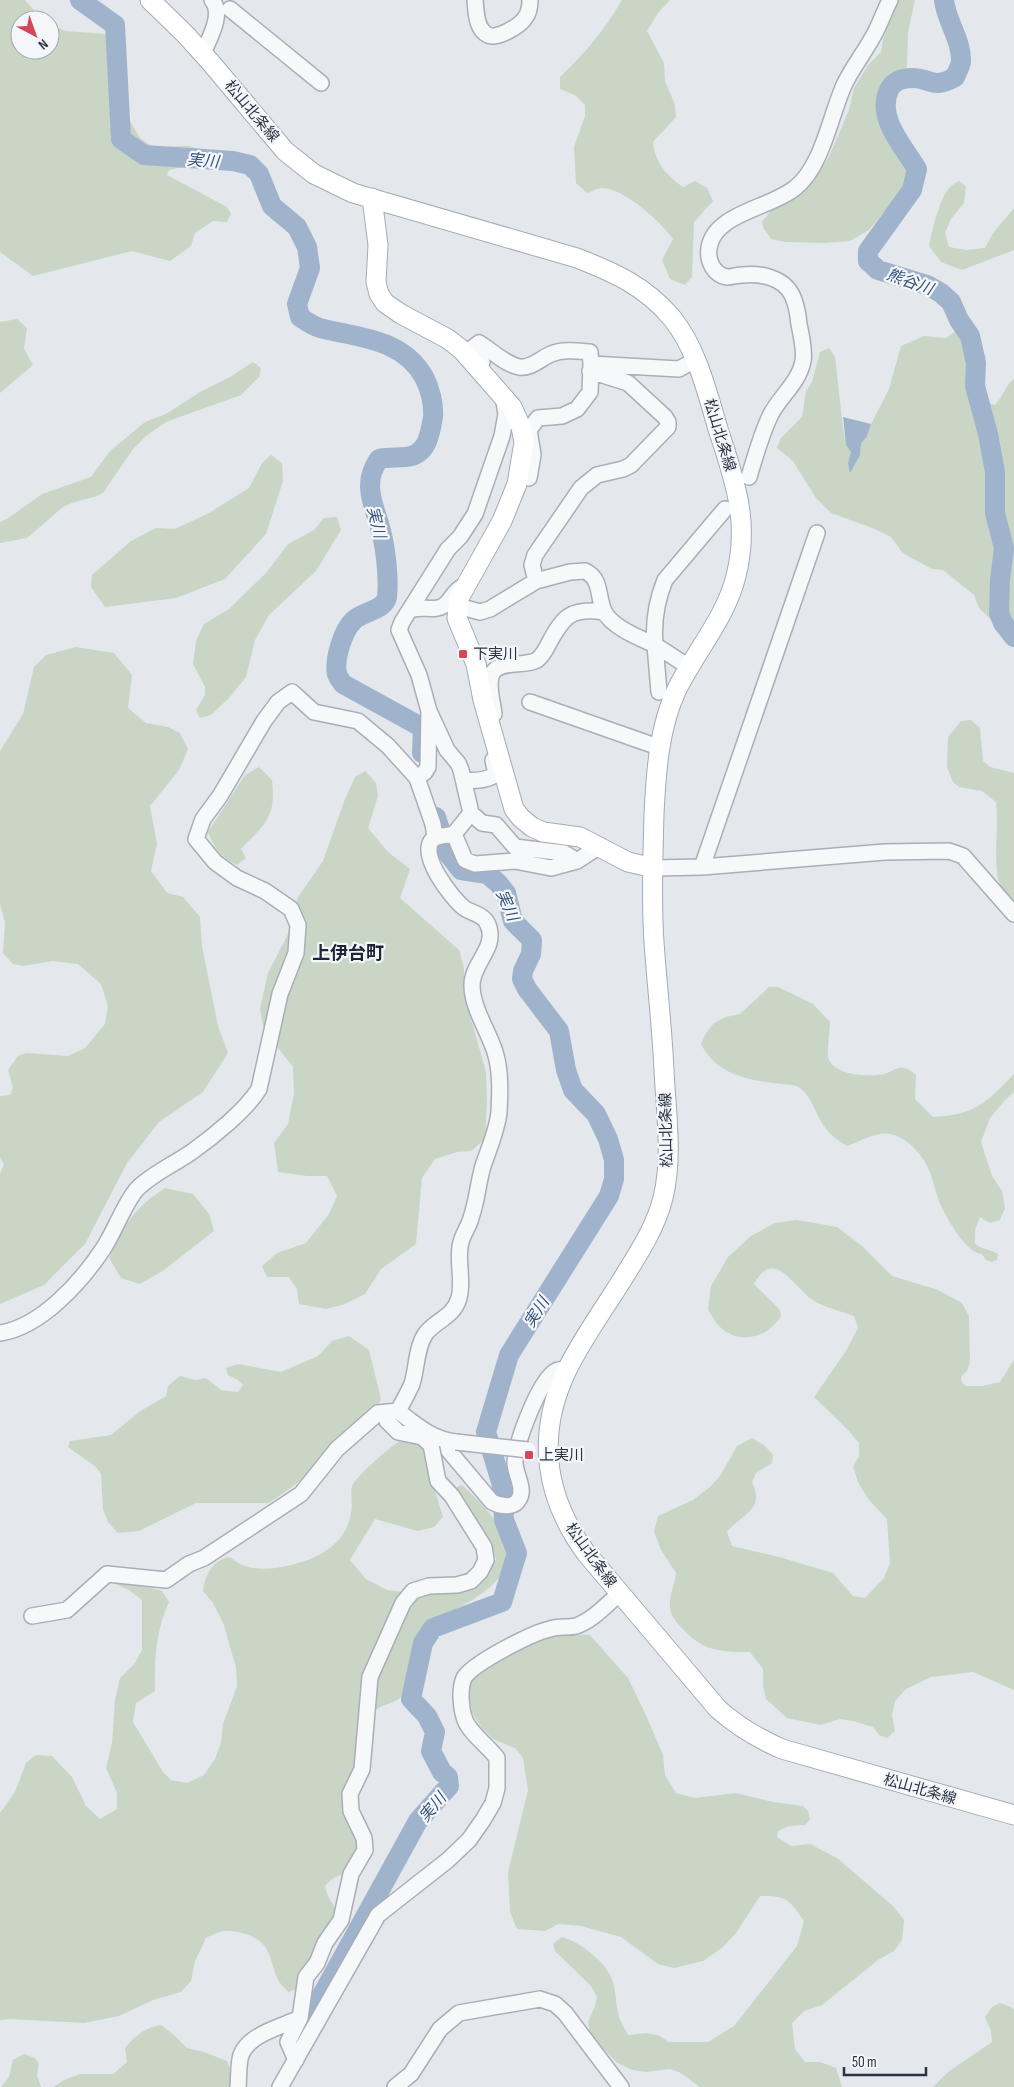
<svg xmlns="http://www.w3.org/2000/svg" width="1014" height="2087" viewBox="0 0 1014 2087" font-family="'Sofia Sans Condensed','Noto Sans JP',sans-serif">
<style>
.green{fill:#c9d6c5}
.water{fill:#9fb4cc}
.lines{fill:none;stroke-linecap:round;stroke-linejoin:round}
.river{stroke:#9fb4cc;stroke-width:20}
.minor-casing{stroke:#a9aeb7;stroke-width:18}
.major-casing{stroke:#a3abb8;stroke-width:21}
.minor{stroke:#f7f8fa;stroke-width:15}
.major{stroke:#fff;stroke-width:19}
.minor-bridge-casing{stroke:#a9aeb7;stroke-width:18;stroke-linecap:butt}
.minor-bridge{stroke:#f7f8fa;stroke-width:15}
.poi-dot{fill:#d1495b;stroke:#f4f6f9;stroke-width:2}
.labels{text-anchor:middle;stroke-width:4.5;stroke-linejoin:round;paint-order:stroke}
.street-label{font-size:15px;fill:#2b3445;stroke:#f4f6f9}
.poi-label{font-size:15px;fill:#2b3445;stroke:#f4f6f9;text-anchor:start}
.water-label{font-size:16px;font-style:italic;fill:#34527a;stroke:#f4f6f9}
.quarter-label{font-size:18px;font-weight:bold;fill:#1d2536;stroke:#f4f6f9}
</style>
<rect width="100%" height="100%" fill="#e4e7ec"/>
<path class="green" d="M 0,0 L 25,0 L 42,20 L 20,20 L 20,50 L 50,50 L 50,24 L 65,31 L 106,34 L 120,51 L 130,121 L 140,138 L 153,147 L 188,146 L 227,155 L 226,169 L 197,164 L 169,170 L 167,175 L 227,207 L 231,214 L 227,222 L 213,221 L 195,233 L 191,246 L 170,261 L 132,251 L 33,276 L 0,252 Z
M 622,0 L 670,0 L 658,13 L 647,31 L 664,63 L 665,81 L 675,105 L 676,117 L 653,142 C 655,162 666,175 683,187 L 695,181 L 707,188 L 713,201 L 694,222 L 692,277 L 685,285 L 670,279 L 662,260 L 673,239 C 661,222 624,188 602,188 C 597,188 591,192 587,193 L 576,183 L 574,147 L 585,116 L 585,105 L 575,95 L 560,89 L 560,77 C 587,51 603,32 622,0 Z
M 899,0 L 915,0 L 908,32 L 907,66 L 897,90 L 893,108 L 898,137 L 911,167 L 907,184 L 869,230 L 850,241 L 824,243 L 785,242 L 771,239 L 764,229 L 762,222 L 771,211 L 792,200 L 809,182 L 828,159 L 849,110 L 854,88 L 868,65 L 881,52 L 883,39 Z
M 959,181 L 966,186 L 964,203 L 951,219 L 945,233 L 949,247 L 966,250 L 985,248 L 993,233 L 1014,208 L 1014,250 L 962,270 L 941,262 L 929,246 C 932,231 939,200 949,188 C 952,185 956,183 959,181 Z
M 17,319 L 27,328 L 24,349 L 33,365 L 0,393 L 0,322 Z
M 966,328 L 977,340 L 986,357 C 976,376 968,398 995,405 C 1003,396 1006,385 1014,379 L 1014,642 L 979,608 L 974,595 L 943,570 L 932,569 L 908,556 L 902,552 L 891,537 L 875,529 L 831,513 L 816,498 L 793,461 L 777,448 L 781,438 L 802,417 L 806,391 L 812,382 L 820,352 L 829,348 L 835,357 L 843,428 L 846,445 L 852,452 L 848,463 L 860,455 L 861,444 L 867,436 L 871,424 L 889,389 L 901,346 L 924,336 L 946,338 L 956,331 Z
M 253,362 L 261,368 L 259,377 L 241,395 L 166,422 L 146,436 L 133,449 L 103,493 L 97,496 L 72,503 L 63,507 L 27,538 L 0,543 L 0,522 L 7,519 L 42,494 L 91,477 L 110,451 L 145,422 L 166,414 L 200,392 L 230,377 Z
M 271,455 L 282,463 L 283,481 L 266,534 L 225,579 L 176,598 L 105,607 L 91,587 L 92,575 L 131,541 L 156,528 L 175,529 L 209,513 L 249,488 L 262,463 Z
M 337,517 L 341,530 L 316,571 L 269,615 L 255,640 L 246,677 L 229,698 L 211,715 L 200,718 L 196,710 L 205,695 L 205,687 L 193,664 L 196,641 L 204,624 L 229,609 L 266,573 L 288,544 L 314,530 L 324,518 Z
M 76,647 L 114,653 L 132,675 L 128,708 L 146,723 L 168,727 L 180,733 L 188,749 L 179,770 L 150,806 L 157,844 L 151,871 L 167,893 L 183,897 L 200,917 L 202,946 L 218,1026 L 228,1053 L 203,1092 L 159,1122 L 127,1163 L 85,1244 L 44,1285 L 0,1304 L 0,1174 L 4,1164 L 0,1158 L 0,1096 L 10,1095 L 13,1088 L 8,1070 L 18,1056 L 26,1053 L 68,1056 L 85,1048 L 105,1024 L 108,1006 L 101,984 L 78,964 L 53,961 L 23,966 L 13,964 L 3,953 L 5,922 L 0,904 L 0,751 L 23,714 L 34,667 L 46,655 Z
M 971,720 L 980,728 L 983,761 L 990,767 L 1014,773 L 1014,900 C 1010,895 1001,888 999,882 C 993,863 999,824 996,802 L 982,791 L 959,787 L 953,782 L 947,767 L 948,737 L 961,721 Z
M 259,767 L 272,780 C 276,818 266,823 241,849 L 246,858 L 237,865 C 221,858 214,848 208,832 L 245,775 Z
M 365,771 L 376,783 L 378,796 L 368,828 L 388,852 L 410,869 L 400,898 L 459,950 L 464,968 L 464,994 L 486,1072 L 487,1102 L 485,1139 L 471,1151 L 457,1152 L 435,1159 L 422,1178 L 416,1244 L 381,1269 L 365,1294 L 345,1304 L 326,1309 L 299,1304 L 297,1289 L 289,1277 L 267,1277 L 262,1266 L 277,1253 L 306,1243 L 329,1214 L 337,1196 L 327,1176 L 307,1176 L 278,1172 L 274,1143 L 288,1124 L 294,1093 L 293,1067 L 264,1030 L 260,1009 L 268,973 L 288,934 L 298,897 L 323,861 L 345,799 L 355,777 Z
M 769,987 L 778,987 L 813,1004 L 830,1022 C 830,1031 827,1051 828,1057 C 833,1076 869,1077 884,1074 C 889,1073 894,1069 899,1068 C 906,1067 911,1071 916,1075 L 915,1099 L 933,1117 C 975,1115 986,1103 1014,1074 L 1014,1092 L 1004,1101 L 990,1118 L 981,1142 L 992,1176 L 1002,1191 L 1005,1208 L 1000,1220 L 990,1223 L 980,1217 L 975,1230 L 975,1244 C 983,1250 991,1249 998,1254 L 997,1260 L 992,1262 L 986,1260 L 982,1254 C 966,1253 948,1220 941,1206 C 936,1195 934,1182 929,1170 C 922,1153 901,1130 880,1134 C 869,1136 858,1142 847,1146 C 838,1141 830,1135 824,1126 C 815,1114 811,1092 796,1086 C 789,1084 780,1084 773,1083 C 743,1079 716,1073 701,1044 L 706,1033 L 714,1023 L 726,1017 L 740,1014 Z
M 165,1188 L 193,1194 L 209,1214 L 214,1231 L 164,1270 L 140,1284 L 121,1278 L 109,1258 C 124,1225 134,1208 165,1188 Z
M 797,1220 L 837,1227 L 862,1246 L 892,1276 L 938,1290 L 962,1303 L 969,1316 L 970,1362 L 967,1371 L 961,1377 L 962,1383 L 966,1386 L 982,1386 L 1000,1382 L 1014,1360 L 1014,1690 L 973,1672 L 931,1677 L 906,1689 L 895,1701 L 892,1715 L 895,1731 L 887,1738 L 879,1735 L 873,1727 L 853,1721 L 840,1719 L 821,1725 L 787,1718 L 766,1699 L 763,1686 L 763,1669 L 750,1652 C 719,1652 702,1651 681,1627 C 674,1620 669,1613 670,1603 C 670,1593 675,1583 676,1573 L 661,1550 L 654,1532 L 658,1516 L 693,1500 L 710,1487 L 720,1476 L 737,1446 L 752,1438 L 765,1446 L 773,1455 L 772,1463 L 756,1473 L 752,1482 C 766,1510 741,1514 727,1532 L 732,1546 L 779,1557 L 833,1573 L 853,1596 L 865,1598 L 884,1578 L 890,1563 L 887,1519 L 869,1500 L 859,1484 L 853,1467 L 859,1456 L 859,1443 L 848,1430 L 814,1397 L 846,1351 L 858,1328 L 854,1316 C 841,1311 826,1308 814,1301 C 794,1288 774,1246 754,1284 L 780,1310 L 781,1316 C 768,1338 739,1346 719,1326 C 715,1322 712,1315 708,1310 L 711,1286 L 728,1257 L 751,1236 L 775,1223 Z
M 349,1336 L 369,1350 L 381,1399 L 377,1408 L 299,1482 L 269,1503 L 196,1503 L 139,1531 L 118,1533 L 108,1522 L 103,1509 L 101,1474 L 96,1467 L 68,1447 L 70,1441 L 111,1435 L 139,1412 L 166,1396 L 168,1386 L 180,1376 L 195,1380 L 206,1378 L 221,1390 L 238,1392 L 243,1385 L 238,1380 L 228,1375 L 226,1368 L 238,1364 L 281,1372 L 318,1356 L 332,1341 Z
M 414,1440 L 423,1448 L 426,1462 L 443,1517 L 434,1527 L 418,1531 L 375,1519 L 350,1560 L 366,1579 L 387,1590 L 423,1594 L 457,1593 L 489,1572 L 496,1559 L 490,1545 L 456,1493 L 456,1487 L 462,1485 C 517,1536 532,1570 456,1609 C 445,1615 427,1618 420,1630 C 418,1633 418,1640 417,1644 C 414,1660 412,1678 405,1692 C 399,1704 381,1703 374,1712 C 360,1733 363,1744 358,1766 C 356,1775 349,1785 345,1793 L 361,1849 L 348,1871 L 332,1879 L 325,1886 C 328,1902 336,1903 338,1920 L 296,1989 L 289,1992 C 273,1979 276,1970 268,1952 C 262,1937 240,1930 225,1931 C 219,1931 212,1935 206,1938 L 195,1961 L 191,1981 L 181,1992 L 153,2000 L 119,2016 L 84,2023 L 9,2019 L 0,2020 L 0,1813 L 15,1792 L 26,1763 L 36,1755 L 52,1756 L 72,1777 L 86,1806 L 100,1819 L 117,1809 L 117,1793 L 106,1768 L 112,1743 L 115,1700 L 120,1678 L 135,1663 L 142,1650 L 142,1600 L 129,1590 L 116,1584 L 122,1579 L 162,1591 L 169,1602 C 156,1630 154,1660 155,1691 L 136,1703 L 133,1722 L 163,1772 L 171,1780 L 187,1783 L 204,1775 L 215,1759 L 221,1743 L 223,1724 L 237,1686 L 236,1668 L 224,1625 L 213,1603 L 203,1591 C 205,1575 213,1559 230,1557 C 244,1569 259,1570 276,1568 C 308,1563 345,1550 351,1513 C 353,1505 350,1495 352,1486 C 355,1478 390,1446 399,1442 C 403,1441 409,1441 414,1440 Z
M 568,1634 L 590,1635 L 628,1678 L 645,1713 L 663,1755 L 665,1775 L 676,1793 L 695,1798 L 736,1793 L 773,1802 L 803,1806 L 808,1811 L 810,1819 L 805,1825 L 789,1826 L 778,1831 L 777,1837 L 791,1846 L 810,1844 L 837,1858 L 893,1906 L 904,1920 L 902,1940 L 894,1951 L 878,1960 L 822,2005 L 804,2011 L 792,2023 L 795,2049 L 805,2062 L 820,2062 L 836,2068 L 842,2087 L 700,2087 L 679,2072 L 670,2069 L 646,2072 L 632,2070 L 616,2062 L 590,2034 L 588,2022 L 595,2006 L 597,1997 L 591,1986 L 555,1951 L 553,1944 L 562,1937 C 578,1941 603,1960 610,1975 C 617,1988 615,2004 619,2017 C 621,2023 625,2029 628,2035 L 646,2033 L 658,2035 L 669,2042 L 708,2042 L 734,2026 L 797,1946 L 804,1921 C 790,1900 786,1895 760,1896 L 736,1933 L 722,1948 L 703,1961 L 674,1968 L 658,1964 L 621,1937 L 581,1926 L 558,1924 L 545,1931 L 517,1929 L 510,1912 L 508,1872 L 528,1790 L 523,1758 L 515,1748 L 493,1739 L 481,1727 L 473,1714 L 468,1694 L 472,1679 L 489,1666 L 545,1637 Z
M 1000,2003 L 1011,2007 L 1014,2010 L 1014,2087 L 933,2087 L 948,2072 L 992,2042 L 991,2031 L 985,2017 L 992,2007 Z
M 161,2025 L 174,2035 L 187,2048 L 204,2052 L 227,2061 L 233,2076 L 231,2087 L 53,2087 L 64,2080 L 80,2074 L 113,2074 L 127,2062 L 125,2048 C 136,2035 144,2028 161,2025 Z
M 24,2054 L 35,2058 L 39,2063 L 37,2076 L 41,2087 L 1,2087 L 9,2077 L 13,2060 Z"/>
<path class="water" d="M 843,417 L 871,424 L 867,436 L 861,444 L 860,455 L 850,473 L 848,463 L 851,452 L 846,445 Z"/>
<g class="lines">
<path class="river" d="M 80,0 L 115,25 L 121,139 L 144,155 L 233,161 L 250,165 L 259,174 L 272,206 L 297,227 L 307,247 L 310,268 L 297,304 L 300,317 C 306,321 313,326 320,328 C 358,338 402,338 424,377 C 430,388 434,404 433,417 C 430,435 427,455 406,457 C 396,458 388,457 379,459 C 360,486 376,507 382,535 C 386,552 389,580 387,597 C 385,610 362,612 354,620 C 343,630 334,659 337,674 C 338,677 341,681 343,684 L 423,728 L 422,753
M 944,0 C 946,21 962,40 961,62 C 960,67 957,72 955,77 C 932,90 932,78 912,78 C 903,78 893,81 889,90 C 876,118 904,147 917,169 L 912,190 L 868,251 L 868,261 L 878,270 L 927,285 L 941,293 L 951,302 L 959,320 L 970,336 L 976,363 L 975,386 L 988,434 L 995,472 L 995,513 L 1004,548 L 1000,580 L 999,613 L 1003,623 L 1014,637
M 295,2044 L 418,1821 L 449,1786 L 448,1777 L 442,1772 L 431,1751 L 435,1732 L 427,1716 L 411,1699 L 423,1643 L 433,1628 L 502,1602 L 517,1553 L 504,1520 L 502,1485 L 486,1432 L 509,1355 L 609,1196 L 614,1179 L 614,1160 L 608,1139 L 596,1114 L 573,1090 L 566,1070 L 559,1031 L 527,989 L 522,979 L 523,971 L 531,954 L 532,940 L 513,921 L 506,893 L 498,883 L 487,874 L 461,870 L 447,852 L 436,817"/>
<defs>
<path id="minor" d="M 475,0 C 476,11 476,30 488,35 C 496,40 520,26 525,18 C 529,13 530,7 530,0
M 230,9 L 321,83
M 203,53 C 209,39 224,14 212,0
M 482,362 L 471,349 L 479,343 C 492,351 505,364 519,367 C 531,369 541,358 551,354 C 563,349 577,351 590,352 L 591,364 L 590,392 L 577,409 L 562,416 L 538,418 L 529,430 L 533,455 L 529,478
M 591,364 L 679,369 L 695,360
M 503,396 L 506,414 L 502,436 L 475,514 L 460,537 L 448,549 L 402,622 L 399,630 L 419,675 L 429,711 L 447,750 L 458,763 L 461,770 L 471,813 L 482,823 L 496,825 L 515,847 L 564,853 L 577,861 L 600,846
M 749,477 C 755,457 761,435 770,416 C 779,397 799,383 803,361 C 805,350 801,335 799,324 C 798,314 796,303 792,295 C 783,277 760,273 742,275 C 737,275 732,277 727,277 C 714,275 707,261 709,248 C 714,213 771,208 795,188 C 823,166 830,115 845,83 C 854,65 867,49 876,31 C 881,21 885,10 890,0
M 536,581 L 532,565 L 535,555 L 581,488 L 597,475 L 623,469 L 631,465 L 668,427 L 668,422 L 665,417 L 628,383 L 590,371
M 458,606 L 480,612 L 490,609 L 536,581 L 570,572 L 585,571 C 602,579 597,596 604,611 C 611,627 640,638 655,645 L 659,692
M 410,610 C 421,606 436,611 443,606 C 452,601 453,590 464,586
M 689,667 L 655,645 C 653,622 656,602 665,580 L 725,509
M 530,702 L 661,748
M 494,714 C 493,702 486,683 493,672 C 502,660 525,667 537,660 C 542,656 545,651 548,645 C 563,617 570,607 604,612
M 417,778 L 433,824 L 435,837
M 465,781 C 476,780 487,781 496,774 L 493,760 L 498,760
M 454,834 L 465,860 L 475,864 L 515,861 L 551,868 L 577,861
M 702,867 L 817,533
M 654,868 L 702,867 L 885,852 L 949,851 L 963,856 L 1014,914
M 0,1333 C 41,1327 81,1282 103,1249 C 114,1233 125,1202 137,1189 C 153,1173 175,1164 193,1151 C 214,1136 246,1110 259,1089 L 280,994 L 296,953 L 298,925 L 291,909 L 265,891 L 237,878 L 215,862 L 196,839 L 203,819 L 220,796 L 264,721 L 278,702 L 292,692 L 314,712 L 358,721 L 388,746 L 417,778 L 425,772 L 428,767 L 429,711
M 398,1411 C 403,1402 408,1393 412,1384 C 417,1368 416,1347 426,1333 C 437,1320 454,1316 459,1298 C 464,1279 456,1260 461,1242 C 463,1234 469,1226 471,1218 C 477,1201 478,1183 483,1166 C 489,1148 497,1131 499,1112 C 500,1092 501,1071 495,1052 C 488,1030 472,1008 472,985 C 472,969 485,957 489,943 C 491,936 490,927 486,921 C 480,913 471,913 464,908 C 451,897 419,856 432,840 C 437,835 447,836 454,834 L 471,813
M 447,1441 L 449,1451 L 492,1502 C 500,1506 514,1509 519,1499 C 526,1488 514,1473 515,1461 C 517,1440 537,1387 553,1373 C 557,1369 562,1369 567,1370
M 32,1616 L 67,1610 L 107,1574 L 166,1580 L 189,1564 L 204,1558 L 301,1494 L 337,1449 L 378,1413 L 398,1411 C 416,1425 433,1440 456,1442
M 296,2060 L 288,2042 L 300,2018 L 306,1977 L 317,1963 L 325,1943 L 341,1920 L 351,1874 L 365,1850 L 364,1838 L 351,1811 L 350,1794 L 362,1769 L 370,1677 L 403,1603 L 413,1591 L 429,1586 L 457,1585 L 471,1581 L 480,1572 L 486,1560 L 484,1547 L 452,1496 L 438,1481 L 431,1445 L 422,1437 L 398,1432 L 387,1421 L 388,1413
M 238,2087 C 239,2077 238,2064 241,2055 C 249,2034 281,2027 300,2018
M 280,2087 L 378,1915 L 448,1860 L 469,1840 L 483,1820 L 493,1803 L 497,1788 L 497,1758 C 488,1746 470,1733 465,1720 C 461,1709 459,1689 464,1678 C 473,1663 532,1633 550,1629 C 558,1626 568,1628 576,1626 C 593,1620 606,1605 619,1594
M 395,2087 L 411,2074 L 440,2029 L 459,2013 L 540,1999 L 555,2004 L 565,2013 L 621,2087"/>
<path id="major" d="M 150,0 L 186,35 L 212,64 L 285,151 L 314,174 L 353,193 L 577,258 C 615,273 645,286 672,318 C 697,349 707,392 718,429 C 726,454 735,479 739,505 C 743,528 742,552 736,576 C 726,617 696,651 677,689 C 659,727 656,772 654,814 C 653,856 651,901 654,942 C 657,985 662,1027 664,1070 C 666,1112 673,1157 663,1198 C 656,1226 640,1251 625,1275 C 607,1305 581,1340 566,1372 C 536,1436 545,1497 586,1553 L 718,1709 C 738,1727 757,1738 782,1749 L 1014,1815
M 372,198 L 378,245 L 376,282 L 379,294 L 385,303 L 401,314 L 448,339 L 462,350 L 512,407 L 521,427 L 524,442 L 517,484 L 502,521 L 459,598 L 457,618 L 476,664 L 483,700 L 514,809 L 521,818 L 532,827 L 543,832 L 580,837 L 628,862 L 654,868"/>
</defs>
<use href="#minor" class="minor-casing"/>
<use href="#major" class="major-casing"/>
<use href="#minor" class="minor"/>
<use href="#major" class="major"/>
<defs>
<path id="minor-bridge" d="M 456,1442 L 528,1450"/>
</defs>
<use href="#minor-bridge" class="minor-bridge-casing"/>
<use href="#minor-bridge" class="minor-bridge"/>
</g>
<g class="poi-dot">
<rect x="458" y="649" width="10" height="10" rx="2.5"/>
<rect x="524" y="1450" width="10" height="10" rx="2.5"/>
</g>
<g class="labels">
<g class="street-label">
<text transform="translate(252 111) rotate(50)" y="5">松山北条線</text>
<text transform="translate(720 435) rotate(73)" y="5">松山北条線</text>
<text transform="translate(666 1130) rotate(-91)" y="5">松山北条線</text>
<text transform="translate(591 1555) rotate(54)" y="5">松山北条線</text>
<text transform="translate(920 1789) rotate(16)" y="5">松山北条線</text>
</g>
<g class="poi-label">
<text x="473" y="659">下実川</text>
<text x="539" y="1460">上実川</text>
</g>
<g class="water-label">
<text transform="translate(203 160) rotate(5)" y="6">実川</text>
<text transform="translate(910 281) rotate(20)" y="6">熊谷川</text>
<text transform="translate(377 522) rotate(76)" y="6">実川</text>
<text transform="translate(508 905) rotate(66)" y="6">実川</text>
<text transform="translate(536 1312) rotate(-58)" y="6">実川</text>
<text transform="translate(432 1807) rotate(-50)" y="6">実川</text>
</g>
<g class="quarter-label">
<text x="348" y="959">上伊台町</text>
</g>
</g>
<g transform="translate(35 35) rotate(139)"><circle r="24" fill="#f4f6f9" stroke="#a4a8b1"/>
<path d="M0-4L9 19L0 12L-9 19Z" fill="#d1495b"/>
<text y="-8" font-size="14" font-weight="bold" text-anchor="middle" fill="#2b3445">N</text>
</g>
<path d="M844 2067v8h82v-8" fill="none" stroke="#2b3445" stroke-width="2.5"/>
<text x="852" y="2067" font-size="15" fill="#2b3445" stroke="#f4f6f9" stroke-width="4" paint-order="stroke">50 m</text>
</svg>
